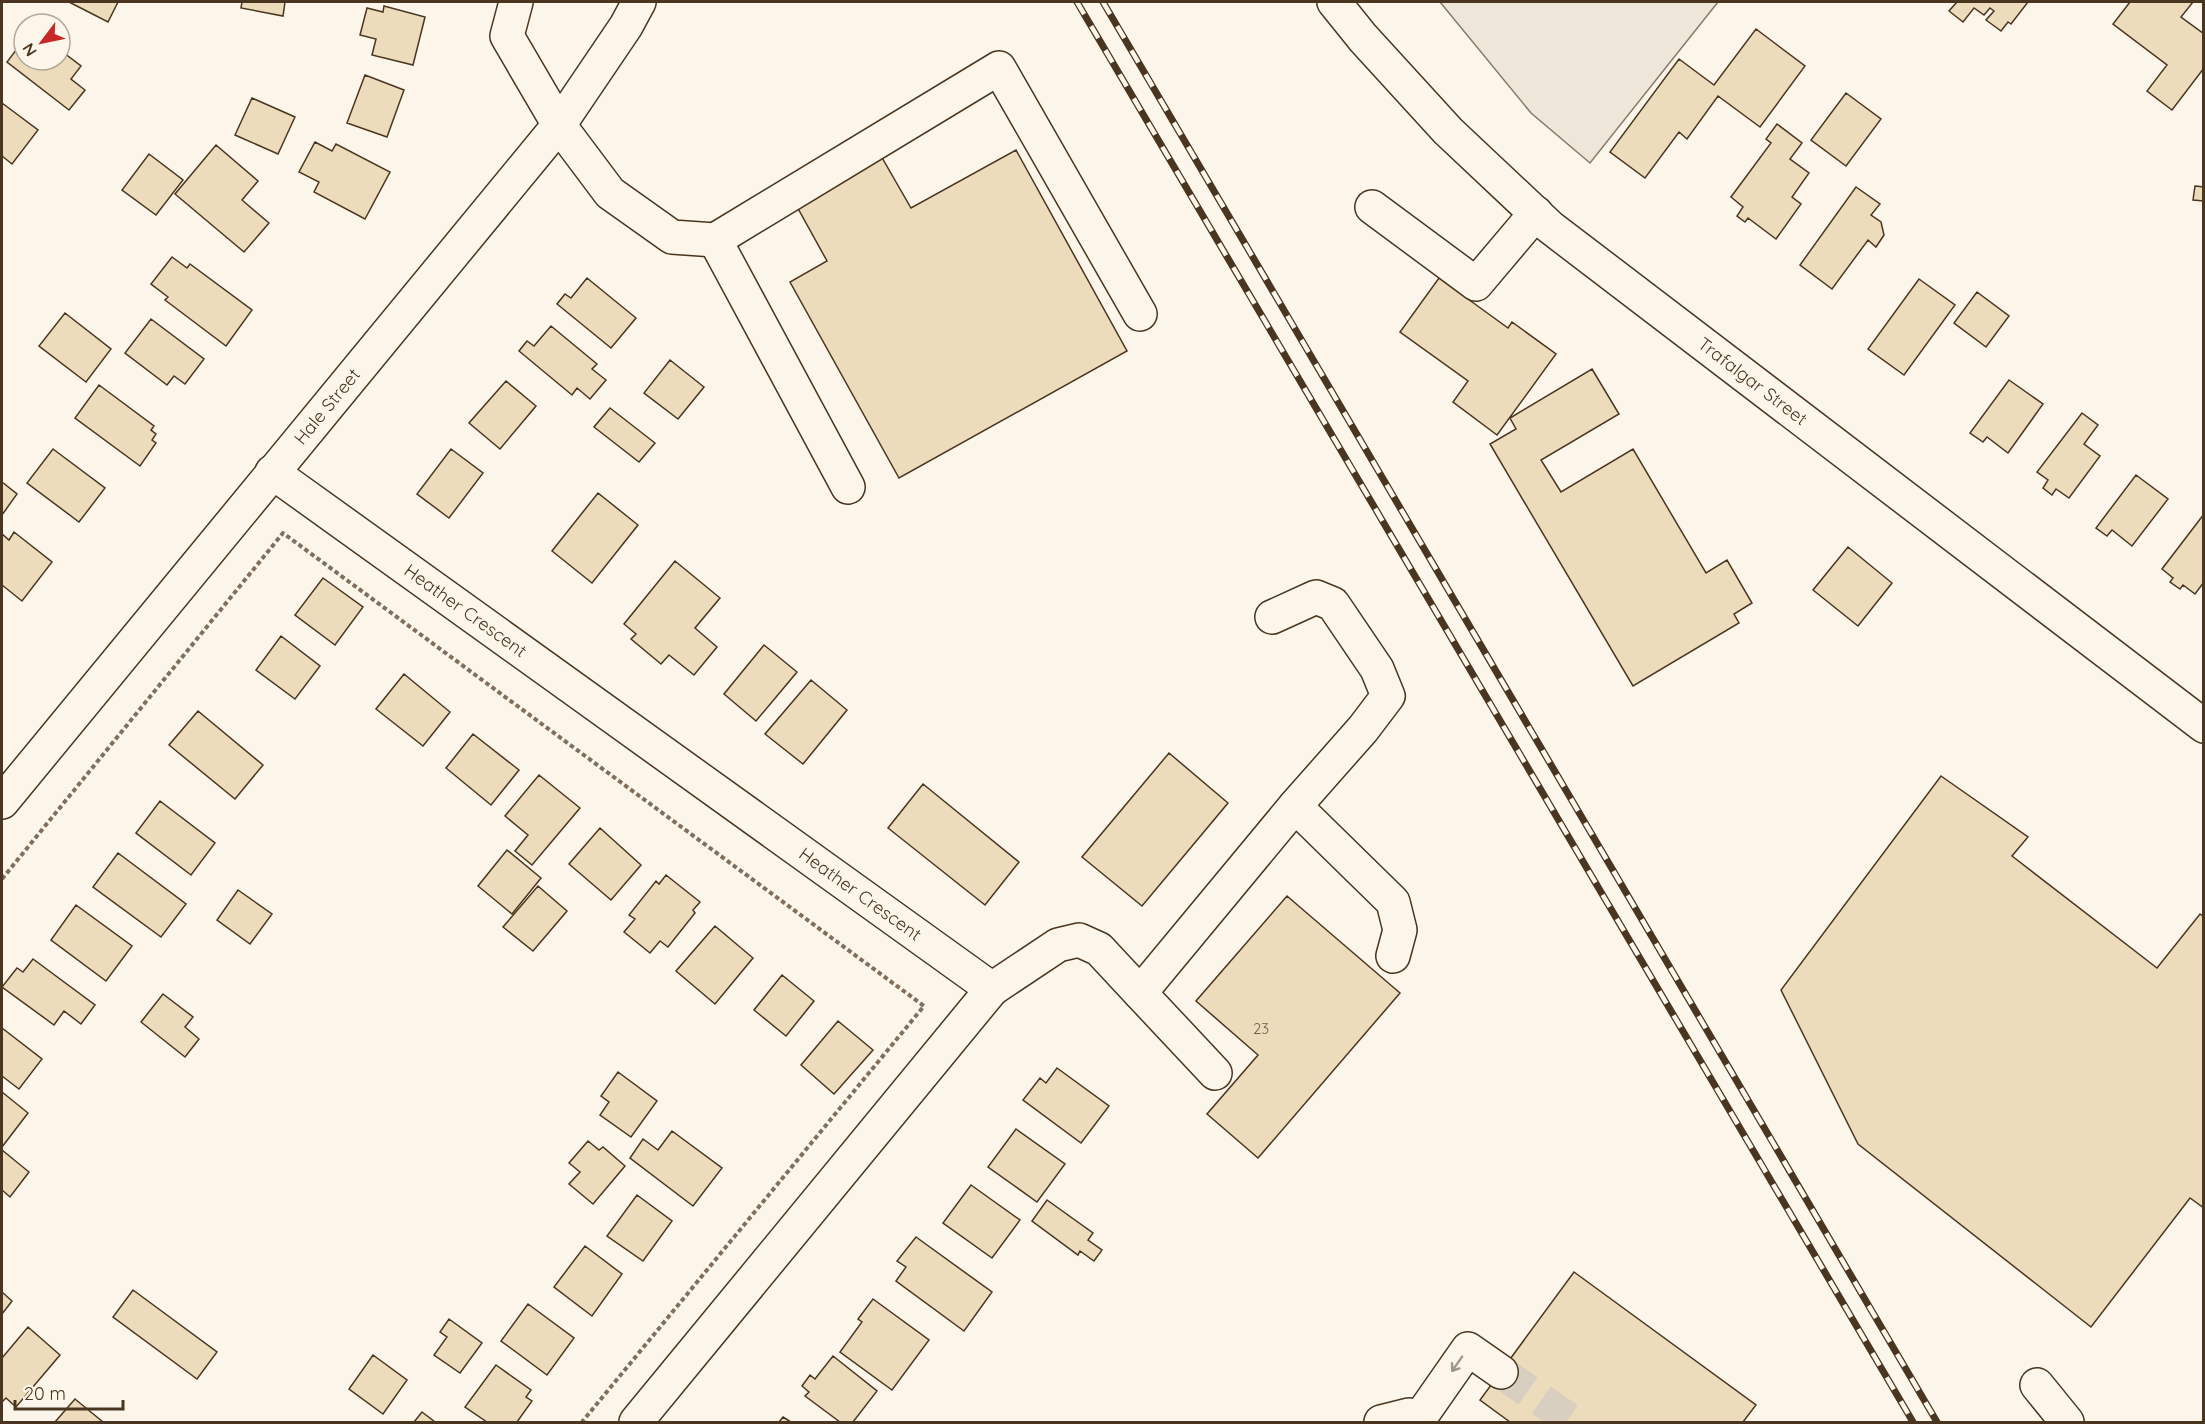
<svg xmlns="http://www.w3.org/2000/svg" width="2205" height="1424" viewBox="0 0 2205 1424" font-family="Quicksand,sans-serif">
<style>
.green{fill:#ede6d9;stroke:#887966;stroke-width:1.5}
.building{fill:#ecdcbc;stroke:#4a3520;stroke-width:1.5}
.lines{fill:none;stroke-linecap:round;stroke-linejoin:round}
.minor-tunnel{stroke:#d8cfc1;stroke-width:33;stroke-dasharray:33 16;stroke-linecap:butt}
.minor-casing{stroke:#4a3520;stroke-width:36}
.major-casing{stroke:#4a3520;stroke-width:36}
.path{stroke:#7f6f5c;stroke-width:4;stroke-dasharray:4.5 3;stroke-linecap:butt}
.minor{stroke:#fbf6e9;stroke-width:33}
.major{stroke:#fbf6e9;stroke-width:33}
.rail-casing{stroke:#4a3520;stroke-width:7}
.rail{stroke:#fbf6e9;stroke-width:4.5;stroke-dasharray:14;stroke-linecap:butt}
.oneway{stroke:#a29684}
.labels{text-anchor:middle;stroke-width:4.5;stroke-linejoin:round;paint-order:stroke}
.number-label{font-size:15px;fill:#725f47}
.street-label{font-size:18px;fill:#4a3520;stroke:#fbf6e9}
</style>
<rect width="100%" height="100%" fill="#fbf6e9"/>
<path class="green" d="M 1440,2 L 1718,2 L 1590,163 L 1531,113 Z"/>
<path class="building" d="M 69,2 L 118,2 L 108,22 Z
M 242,2 L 285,2 L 283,16 L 241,8 Z
M 1957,2 L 2028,2 L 2011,24 L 2008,22 L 2001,31 L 1986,20 L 1994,11 L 1990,8 L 1984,15 L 1974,8 L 1963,22 L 1949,11 Z
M 2130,2 L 2193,2 L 2181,17 L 2204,34 L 2204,68 L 2172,110 L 2147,91 L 2167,65 L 2113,24 Z
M 384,6 L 425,17 L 413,65 L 372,55 L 376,39 L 360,35 L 367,8 L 383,12 Z
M 24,29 L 24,60 L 60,60 L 60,50 L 81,66 L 71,79 L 85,90 L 69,110 L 7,62 L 23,41 L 17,37 Z
M 1756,29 L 1805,66 L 1760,127 L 1718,96 L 1687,139 L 1679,132 L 1645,178 L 1610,152 L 1679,59 L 1714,85 Z
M 365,75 L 404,90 L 387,137 L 347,123 Z
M 1846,93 L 1881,119 L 1846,166 L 1811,140 Z
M 252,98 L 295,117 L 278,154 L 235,135 Z
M 2,103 L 38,130 L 12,164 L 2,156 Z
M 1777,124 L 1802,143 L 1790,159 L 1809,173 L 1792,197 L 1801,204 L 1776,239 L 1748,218 L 1745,222 L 1737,216 L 1743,207 L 1731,197 L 1771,143 L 1766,139 Z
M 315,142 L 332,151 L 336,144 L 390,172 L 365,219 L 314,192 L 319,182 L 299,172 Z
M 216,145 L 258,181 L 242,200 L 269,223 L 244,252 L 175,194 Z
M 1016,150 L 1127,351 L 899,478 L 790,282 L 827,261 L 795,203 L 881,156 L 911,208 Z
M 149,154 L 183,180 L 156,215 L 122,190 Z
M 2195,186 L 2204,187 L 2204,201 L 2193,200 Z
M 1856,187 L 1880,204 L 1871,215 L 1881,222 L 1884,235 L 1876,247 L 1868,240 L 1832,289 L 1800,265 Z
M 172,257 L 187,268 L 190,264 L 252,310 L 226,346 L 165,300 L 168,297 L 151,284 Z
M 587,278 L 636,318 L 611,348 L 557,304 L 565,294 L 571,298 Z
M 1439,278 L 1508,328 L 1512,322 L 1556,354 L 1497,435 L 1453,402 L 1468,381 L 1400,332 Z
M 1919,279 L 1955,305 L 1904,375 L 1868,349 Z
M 1977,292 L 2009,316 L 1986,347 L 1954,323 Z
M 65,313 L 111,349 L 86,382 L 39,346 Z
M 151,319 L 204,359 L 185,384 L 174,376 L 167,385 L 125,353 Z
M 551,326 L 597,364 L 592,369 L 606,380 L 590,399 L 577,388 L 572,395 L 519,351 L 527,341 L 534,346 Z
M 670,360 L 704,387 L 678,419 L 644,393 Z
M 1592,369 L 1619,414 L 1541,460 L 1561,492 L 1633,449 L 1706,573 L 1727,560 L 1752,603 L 1734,614 L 1739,623 L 1633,686 L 1490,444 L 1516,429 L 1510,418 Z
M 2009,380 L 2043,404 L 2008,453 L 1987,437 L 1983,442 L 1970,433 Z
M 506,381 L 536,406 L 500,449 L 469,423 Z
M 99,385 L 154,426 L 151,430 L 156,434 L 152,440 L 156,443 L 140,466 L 75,418 Z
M 610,408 L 655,443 L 639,462 L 594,427 Z
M 2082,413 L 2098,425 L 2084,444 L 2100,456 L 2069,498 L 2056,489 L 2052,495 L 2043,488 L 2048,480 L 2037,472 Z
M 53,449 L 105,488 L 79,522 L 27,483 Z
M 451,449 L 483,473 L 449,518 L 417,494 Z
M 2136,475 L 2168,499 L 2132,546 L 2112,530 L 2107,536 L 2096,528 Z
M 2,482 L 17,494 L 2,515 Z
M 598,493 L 638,525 L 592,583 L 552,551 Z
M 2204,514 L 2204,582 L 2195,594 L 2183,585 L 2180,589 L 2170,582 L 2173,578 L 2162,569 Z
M 14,532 L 52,562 L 22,601 L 2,585 L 2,534 L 9,540 Z
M 1848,547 L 1892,583 L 1858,626 L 1813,590 Z
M 675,561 L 720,598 L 695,628 L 717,647 L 694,675 L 669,655 L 661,664 L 631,639 L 636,634 L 624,624 Z
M 323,578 L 363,607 L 335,645 L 295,615 Z
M 281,636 L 320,666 L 295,699 L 256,670 Z
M 764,645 L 797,672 L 756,721 L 724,694 Z
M 404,674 L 450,712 L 423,746 L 376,709 Z
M 811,680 L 847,710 L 803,764 L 765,734 Z
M 198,711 L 263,765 L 235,799 L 169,745 Z
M 473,734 L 519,770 L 491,805 L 446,768 Z
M 1169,753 L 1228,803 L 1142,906 L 1082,857 Z
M 539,775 L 580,808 L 532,865 L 515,851 L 528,835 L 505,816 Z
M 1941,776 L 2028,837 L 2012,856 L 2157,968 L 2200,914 L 2204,917 L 2204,1208 L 2190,1198 L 2091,1327 L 1858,1144 L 1781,990 Z
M 923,784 L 1019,862 L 985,905 L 888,828 Z
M 160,801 L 215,843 L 191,875 L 136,833 Z
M 600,828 L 641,865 L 611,900 L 569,864 Z
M 507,850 L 541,878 L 512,914 L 478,886 Z
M 118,853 L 186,904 L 161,937 L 93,887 Z
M 666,875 L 700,902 L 693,910 L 695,913 L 668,947 L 660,941 L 650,953 L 624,932 L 635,919 L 629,915 L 656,881 L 659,884 Z
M 538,886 L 567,911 L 533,951 L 503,927 Z
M 238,890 L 272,914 L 250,944 L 217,920 Z
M 1287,896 L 1400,993 L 1258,1158 L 1207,1114 L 1258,1055 L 1196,1001 Z
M 76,905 L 132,946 L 106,981 L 51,940 Z
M 715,926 L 753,958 L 715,1004 L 676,971 Z
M 33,959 L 95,1005 L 81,1024 L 64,1011 L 54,1025 L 2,987 L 17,968 L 23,972 Z
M 782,975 L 814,1001 L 786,1036 L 754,1010 Z
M 163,994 L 193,1017 L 185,1027 L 199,1039 L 185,1057 L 141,1022 Z
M 838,1021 L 873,1050 L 834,1094 L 801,1065 Z
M 2,1028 L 42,1059 L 19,1089 L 2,1076 Z
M 1057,1068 L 1109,1106 L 1081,1143 L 1023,1100 L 1040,1078 L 1046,1083 Z
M 618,1072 L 657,1101 L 631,1137 L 600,1115 L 609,1102 L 601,1096 Z
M 2,1092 L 28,1113 L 2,1147 Z
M 1016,1129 L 1065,1164 L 1037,1202 L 988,1167 Z
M 672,1131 L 722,1168 L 693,1206 L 630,1158 L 643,1139 L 658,1150 Z
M 588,1141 L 599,1150 L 603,1147 L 625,1166 L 593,1204 L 569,1184 L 580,1172 L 569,1163 Z
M 2,1150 L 29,1172 L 10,1197 L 2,1190 Z
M 971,1185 L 1020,1220 L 992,1258 L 943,1223 Z
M 637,1195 L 672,1221 L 643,1261 L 607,1236 Z
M 1047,1200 L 1093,1233 L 1088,1240 L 1102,1250 L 1094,1261 L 1080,1251 L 1078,1255 L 1032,1221 Z
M 916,1237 L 992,1292 L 964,1331 L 896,1281 L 906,1267 L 897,1261 Z
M 585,1246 L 622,1274 L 592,1316 L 554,1287 Z
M 1574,1272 L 1756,1405 L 1743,1422 L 1510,1422 L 1480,1400 Z
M 133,1290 L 217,1352 L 197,1379 L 113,1317 Z
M 2,1292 L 12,1301 L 2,1314 Z
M 873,1299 L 929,1340 L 892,1390 L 840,1352 L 862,1322 L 858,1319 Z
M 528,1304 L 574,1338 L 547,1375 L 501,1341 Z
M 449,1319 L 482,1343 L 460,1373 L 434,1355 L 447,1337 L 440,1332 Z
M 28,1327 L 60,1355 L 16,1407 L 6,1398 L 2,1402 L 2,1358 Z
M 373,1355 L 407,1380 L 383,1414 L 349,1389 Z
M 833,1356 L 877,1391 L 853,1422 L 840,1422 L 805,1396 L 809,1392 L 802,1386 L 810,1375 L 815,1379 Z
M 496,1365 L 531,1390 L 526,1397 L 532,1401 L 517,1422 L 487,1422 L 465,1407 Z
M 75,1399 L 103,1422 L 55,1422 Z
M 422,1412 L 435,1422 L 414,1422 Z
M 783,1417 L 791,1422 L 779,1422 Z"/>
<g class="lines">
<path class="minor-tunnel" d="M 1501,1372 L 1573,1422"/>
<defs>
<g id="minor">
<path d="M 516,2 L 507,36 L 559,125 L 610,193 L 672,237 L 715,240 L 999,68 L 1140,314"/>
<path d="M 1372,207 L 1476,284 L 1536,213"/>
<path d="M 715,240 L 848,487"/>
<path id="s1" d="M 272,472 L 992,989 L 636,1422"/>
<path id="s2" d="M 2,802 L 559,125 L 626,26 L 639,2"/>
<path d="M 1295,806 L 1393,902 L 1400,930 L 1393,956"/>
<path d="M 992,989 L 1058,945 L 1079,940 L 1099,949 L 1140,993 L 1295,806 L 1363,729 L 1388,696 L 1377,669 L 1333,604 L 1316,597 L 1272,617"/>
<path d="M 1140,993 L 1215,1073"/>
<path d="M 2037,1385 L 2067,1422"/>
<path d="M 1381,1422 L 1409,1415 L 1418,1422"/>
<path d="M 1417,1422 L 1468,1349 L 1501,1372"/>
</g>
<g id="major">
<path id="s3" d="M 1334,2 L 1363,38 L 1448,131 L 1550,227 L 2204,726"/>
</g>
</defs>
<use href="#minor" class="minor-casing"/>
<use href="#major" class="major-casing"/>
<path class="path" d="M 2,879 L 283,533 L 924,1006 L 582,1422"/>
<use href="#minor" class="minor"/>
<use href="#major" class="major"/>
<defs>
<path id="rail" d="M 1077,2 L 1913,1422
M 1103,2 L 1937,1422"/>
</defs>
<use href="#rail" class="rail-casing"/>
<use href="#rail" class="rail"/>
</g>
<defs><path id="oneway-shaft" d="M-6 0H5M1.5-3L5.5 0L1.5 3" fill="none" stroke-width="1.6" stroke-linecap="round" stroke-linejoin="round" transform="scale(1.5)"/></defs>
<use class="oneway" href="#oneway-shaft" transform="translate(1457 1364) rotate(125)"/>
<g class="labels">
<g class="number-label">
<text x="1261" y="1034">23</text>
</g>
<g class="street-label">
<text dy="6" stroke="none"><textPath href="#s3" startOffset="567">Trafalgar Street</textPath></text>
<text dy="6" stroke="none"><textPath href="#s2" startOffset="512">Hale Street</textPath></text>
<text dy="6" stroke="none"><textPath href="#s1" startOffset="238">Heather Crescent</textPath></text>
<text dy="6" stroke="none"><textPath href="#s1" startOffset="724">Heather Crescent</textPath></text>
</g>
</g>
<rect width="2205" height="1424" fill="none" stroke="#4a3520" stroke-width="6"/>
<g transform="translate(42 42) rotate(238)"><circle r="28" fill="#fbf6e9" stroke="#b4a999" stroke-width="1.5"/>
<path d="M0-4.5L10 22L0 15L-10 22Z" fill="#c62828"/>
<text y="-9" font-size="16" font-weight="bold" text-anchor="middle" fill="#4a3520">N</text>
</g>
<path d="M15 1400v9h108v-9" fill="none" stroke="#4a3520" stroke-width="3"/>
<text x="24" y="1400" font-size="18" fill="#4a3520" stroke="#fbf6e9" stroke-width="4.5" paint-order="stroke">20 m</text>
</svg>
